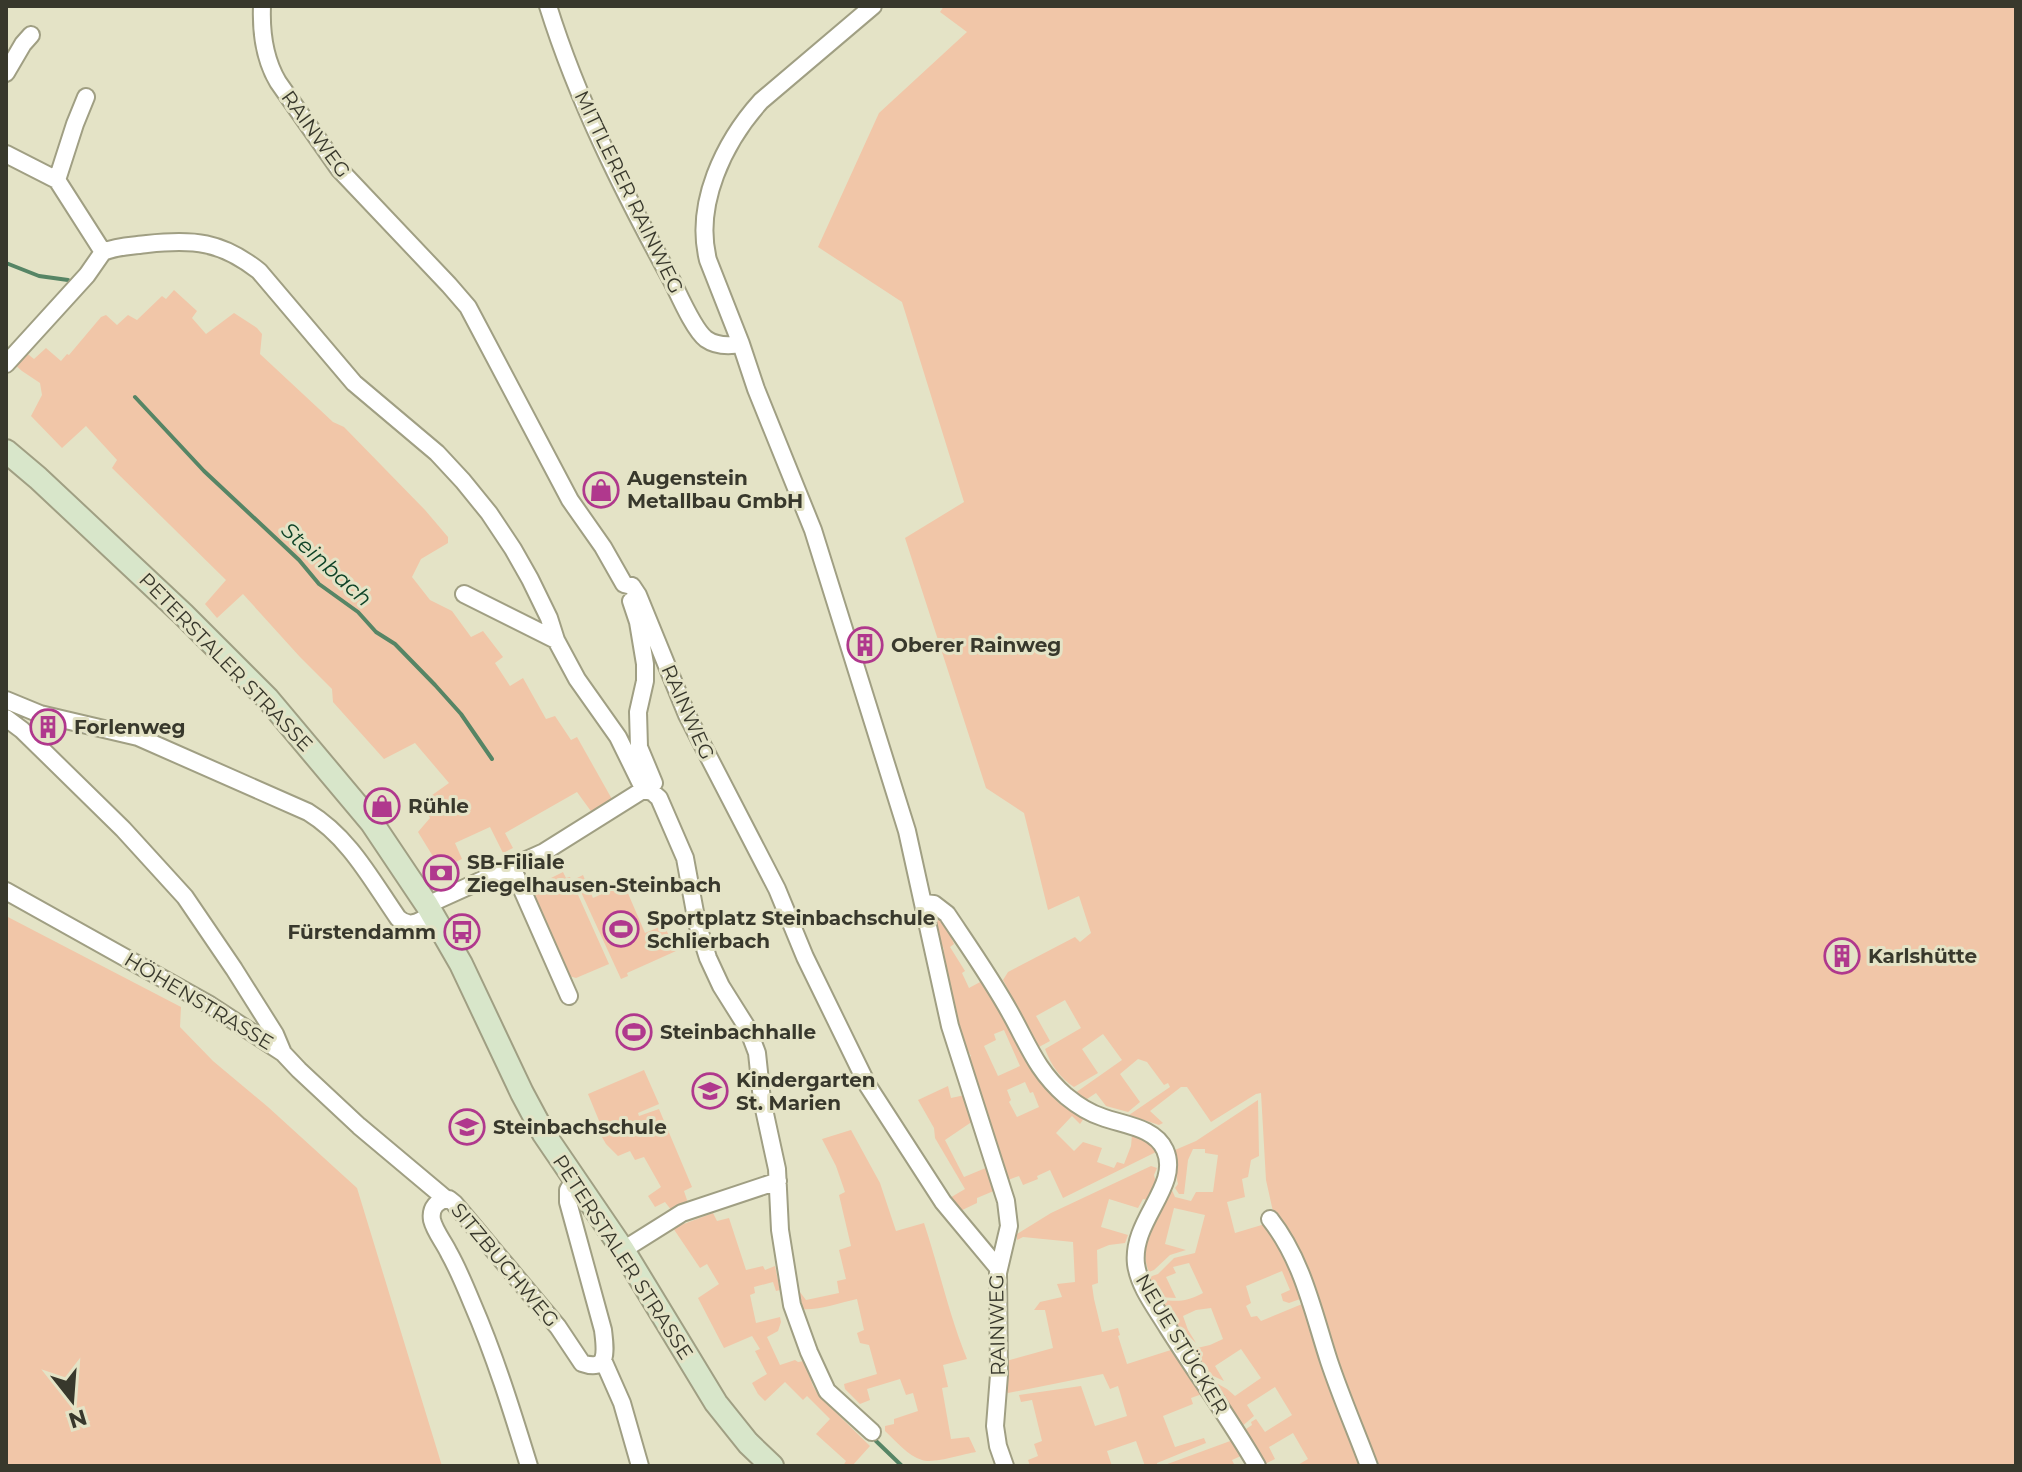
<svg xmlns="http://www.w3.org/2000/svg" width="2022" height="1472" viewBox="0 0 2022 1472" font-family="Montserrat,sans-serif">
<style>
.green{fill:#f1c6a8;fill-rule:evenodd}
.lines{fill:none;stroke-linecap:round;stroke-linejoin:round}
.stream{stroke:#568565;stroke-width:4}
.street-casing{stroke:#a09f83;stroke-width:20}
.secondary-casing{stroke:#a09f83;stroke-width:26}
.street{stroke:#fff;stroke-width:16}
.secondary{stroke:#d8e6ca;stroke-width:22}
.labels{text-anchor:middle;stroke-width:6;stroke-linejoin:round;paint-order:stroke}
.street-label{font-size:20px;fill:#38382c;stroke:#e4e3c6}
.poi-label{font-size:20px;font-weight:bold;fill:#38382c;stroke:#e4e3c6;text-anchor:start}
.water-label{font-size:22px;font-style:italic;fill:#0e4327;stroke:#e4e3c6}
</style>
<rect width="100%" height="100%" fill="#e4e3c6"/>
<path class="green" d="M 944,6 L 2016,6 L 2016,1466 L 1296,1466 L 1308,1459 L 1293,1433 L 1269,1447 L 1275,1459 L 1265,1464 L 1246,1429 L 1252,1425 L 1251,1422 L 1256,1419 L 1265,1432 L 1292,1415 L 1275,1387 L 1247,1405 L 1254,1416 L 1240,1428 L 1209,1379 L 1227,1389 L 1235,1396 L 1261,1378 L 1241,1349 L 1215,1366 L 1224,1381 L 1207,1373 L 1182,1337 L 1184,1336 L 1197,1348 L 1210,1345 L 1223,1339 L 1211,1308 L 1196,1310 L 1183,1316 L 1188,1330 L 1196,1343 L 1185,1332 L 1180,1333 C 1173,1320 1165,1312 1158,1300 C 1180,1301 1183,1303 1203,1293 L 1189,1263 L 1173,1267 L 1176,1273 L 1166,1277 L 1176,1298 L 1158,1297 L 1149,1277 L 1158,1274 L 1174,1258 L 1195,1253 L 1205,1215 L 1174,1208 L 1165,1244 L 1186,1250 L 1170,1255 L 1154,1270 L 1149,1272 C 1135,1238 1162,1210 1173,1180 L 1171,1188 L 1175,1197 L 1191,1201 L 1196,1192 L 1213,1192 L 1218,1155 L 1205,1153 L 1205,1149 L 1193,1149 L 1188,1160 L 1184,1194 L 1179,1194 L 1175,1188 L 1178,1184 C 1175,1173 1178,1162 1175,1150 L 1196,1141 L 1258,1100 L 1259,1156 L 1251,1160 L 1248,1177 L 1242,1179 L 1245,1197 L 1227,1202 L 1235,1233 L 1265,1224 L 1285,1245 L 1294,1265 L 1303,1298 L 1289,1303 L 1283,1301 L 1281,1294 L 1290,1290 L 1282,1271 L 1246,1286 L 1251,1303 L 1246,1306 L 1251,1317 L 1257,1316 L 1261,1321 L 1307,1302 L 1321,1348 L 1328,1347 L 1299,1258 L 1274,1216 L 1266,1180 L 1261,1093 L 1256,1094 L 1211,1122 L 1187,1087 L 1181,1087 L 1150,1111 L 1163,1123 L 1159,1125 L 1129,1115 L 1170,1087 L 1168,1083 L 1164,1085 L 1147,1062 L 1138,1059 L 1120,1074 L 1140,1102 L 1128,1112 L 1106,1106 L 1096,1093 L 1084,1101 L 1075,1093 L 1122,1060 L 1103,1034 L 1082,1049 L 1098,1073 L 1074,1087 C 1060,1078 1051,1065 1045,1049 L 1081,1028 L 1065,1000 L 1036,1016 L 1050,1041 L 1039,1047 L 1003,980 L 1008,972 L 1075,937 L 1080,942 L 1091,933 L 1079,896 L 1048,910 L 1024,813 L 986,788 L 905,538 L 964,502 L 902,302 L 818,247 L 879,113 L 967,32 L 940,12 Z
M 174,290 L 197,311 L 192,318 L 206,334 L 234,313 L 257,328 L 262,334 L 260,354 L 333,422 L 344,427 L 425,510 L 448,537 L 448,543 L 421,559 L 412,577 L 430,600 L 452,611 L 471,637 L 483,631 L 503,657 L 495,663 L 510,686 L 523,678 L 546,719 L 555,716 L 571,740 L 577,737 L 613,801 L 593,814 L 577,792 L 505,833 L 513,848 L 503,853 L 490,827 L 455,843 L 462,859 L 444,868 L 437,863 L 418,832 L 430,818 L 421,803 L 449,783 L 415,743 L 384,759 L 333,702 L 332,689 L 300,657 L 243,594 L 217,618 L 205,604 L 226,580 L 112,468 L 117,460 L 86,426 L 62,448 L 31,416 L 42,395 L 40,383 L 22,371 L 14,364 L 24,351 L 34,359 L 46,348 L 61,361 L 67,354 L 69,355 L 101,317 L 106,315 L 117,325 L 128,315 L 137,320 L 162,296 L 166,299 Z
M 563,872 L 566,878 L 570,877 L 609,964 L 576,978 L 566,975 L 551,936 L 529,889 Z
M 583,875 L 593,898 L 624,884 L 645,933 L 664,925 L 676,951 L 627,973 L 628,976 L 621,979 L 575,879 Z
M 940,915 L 951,932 L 950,935 L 954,944 L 950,947 L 965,971 L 962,973 L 969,988 L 982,981 L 1002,1013 L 1028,1064 L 1039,1081 L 1060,1104 L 1084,1118 L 1080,1124 L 1072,1116 L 1056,1133 L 1074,1151 L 1083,1142 L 1102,1148 L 1097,1162 L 1114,1168 L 1117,1162 L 1124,1164 L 1131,1146 L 1132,1135 L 1150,1143 L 1156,1152 L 1063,1198 L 1050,1170 L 1037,1176 L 1038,1179 L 1023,1185 L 1019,1176 L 1008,1180 L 967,1058 L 971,1056 L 959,1035 L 941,953 L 944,949 L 938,938 L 934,916 ZM 1004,1030 L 1020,1066 L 998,1076 L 984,1046 L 996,1040 L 994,1034 ZM 1025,1082 L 1030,1093 L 1033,1092 L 1039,1107 L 1017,1117 L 1009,1102 L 1011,1100 L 1007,1090 Z
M 6,916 L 181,1007 L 180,1027 L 213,1061 L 268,1107 L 357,1188 L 442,1466 L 6,1466 Z
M 644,1070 L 659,1104 L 638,1113 L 639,1116 L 659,1109 L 692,1187 L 684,1191 L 688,1203 L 672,1211 L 665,1202 L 655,1207 L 648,1196 L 661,1187 L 644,1157 L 635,1160 L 630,1151 L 618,1156 L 606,1144 L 598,1130 L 602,1128 L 588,1094 Z
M 948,1086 L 951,1098 L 965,1095 L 973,1121 L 945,1140 L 964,1177 L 988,1167 L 996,1190 L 977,1198 L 977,1203 L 958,1212 L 948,1199 L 965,1189 L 935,1138 L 934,1128 L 918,1100 Z
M 851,1130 L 880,1183 L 896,1231 L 924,1223 C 939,1268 949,1315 967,1359 L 943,1365 L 948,1387 L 942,1388 L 951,1439 L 969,1437 L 976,1452 C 963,1454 934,1464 922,1460 C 908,1456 896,1441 885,1431 L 885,1426 L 894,1424 L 894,1419 L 918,1411 L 913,1393 L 906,1395 L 900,1379 L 867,1389 L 870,1400 L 860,1404 L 845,1389 L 844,1384 L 877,1374 L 869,1345 L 860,1343 L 857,1333 L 864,1330 L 857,1299 C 839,1303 818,1311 799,1309 L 796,1287 L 806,1300 L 839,1293 L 837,1281 L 846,1279 L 839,1250 L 851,1246 L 839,1195 L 845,1192 L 836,1166 L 822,1139 Z
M 1151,1166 L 1157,1168 L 1154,1175 L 1156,1183 L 1148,1200 L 1143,1199 L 1138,1208 L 1109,1199 L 1101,1227 L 1128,1235 L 1125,1243 L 1109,1245 L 1097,1250 L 1098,1283 L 1092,1285 L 1094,1299 L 1102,1332 L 1118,1328 L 1120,1335 L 1118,1336 L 1127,1364 L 1174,1349 L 1202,1394 L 1191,1398 L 1193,1404 L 1163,1416 L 1175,1447 L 1204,1438 L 1206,1443 L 1157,1463 L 1157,1466 L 1145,1466 L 1136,1441 L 1107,1451 L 1112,1466 L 1030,1466 L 1028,1460 L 1038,1456 L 1034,1444 L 1042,1441 L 1032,1400 L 1021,1402 L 1019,1395 L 1081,1386 L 1095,1426 L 1127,1416 L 1118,1386 L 1110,1389 L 1103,1374 L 1008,1393 L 1004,1389 L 1006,1361 L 1053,1348 L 1045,1310 L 1034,1310 L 1040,1302 L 1062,1297 L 1057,1284 L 1075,1282 L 1073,1242 L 1023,1237 L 1017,1240 L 1017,1234 L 1051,1213 Z
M 713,1213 L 717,1221 L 729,1218 L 746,1270 L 763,1266 L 765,1270 L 775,1266 L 780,1290 L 776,1291 L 773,1282 L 754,1287 L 755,1293 L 750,1295 L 756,1323 L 780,1317 L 781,1322 L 778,1331 L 767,1337 L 780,1365 L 795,1360 L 798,1362 L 804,1361 L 813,1386 L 819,1396 L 870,1446 L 852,1466 L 843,1466 L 846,1461 L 816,1434 L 830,1419 L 807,1396 L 803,1400 L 785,1382 L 765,1401 L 758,1394 L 752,1383 L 767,1374 L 755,1351 L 760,1349 L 752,1336 L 724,1348 L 698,1298 L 719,1284 L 707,1264 L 700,1268 L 673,1228 Z
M 1233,1440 L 1243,1455 L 1232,1460 L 1235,1466 L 1162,1466 Z"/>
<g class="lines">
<path class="stream" d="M 6,263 L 39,276 L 68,280
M 135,397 L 204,471 L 299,560 L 319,584 L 358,612 L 376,632 L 395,644 L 435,685 L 461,714 L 492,759
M 876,1441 L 902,1466"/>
<defs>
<path id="street" d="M 262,6 C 261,31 265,60 278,82 L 339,169 L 449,285 L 468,307 L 570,500 L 603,547 L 624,584 L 632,586 L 638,595 L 687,715 L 777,889 L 805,957 L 868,1086 L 943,1202 L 998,1268
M 548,6 C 578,102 624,193 672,281 C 679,295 694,330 706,339 C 716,346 730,346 741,344
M 873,6 L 761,101 C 724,142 694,204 708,260 L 741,344 L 756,389 L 813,530 L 907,831 L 950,1026 L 1006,1201 L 1009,1226 L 998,1273 L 999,1375 L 995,1426 L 998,1446 L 1005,1466
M 6,73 L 23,44 L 31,35
M 6,154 L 57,180 L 103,252
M 57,180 L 75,124 L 86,97
M 103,252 C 117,246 132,246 147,244 C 193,239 221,241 259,271 L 354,383 L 437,453 L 463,481 L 489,513 L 513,549 L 530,579 L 549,618 L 556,640 L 577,679 L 618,737 L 644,790 L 652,792 L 659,798 L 685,858 L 697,923 L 708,958 L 721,986 L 748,1029 L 757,1053 L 762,1100 L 777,1169 L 780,1230 L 792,1305 L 809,1352 L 827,1391 L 872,1432
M 6,364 L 87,275 L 103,252
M 464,594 L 556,640
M 6,700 L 40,714 L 138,737 L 308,812 C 349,837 371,879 398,918 C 410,929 420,921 432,914
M 6,718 L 22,730 L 123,829 L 185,897 L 234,969 L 275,1034 L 283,1053
M 512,867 L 569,996
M 6,891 L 210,1005 L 283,1053 L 299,1070 L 359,1126 L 446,1199
M 924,903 L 934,904 L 947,914 C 969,947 993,981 1012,1016 C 1029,1047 1038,1072 1066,1096 C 1077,1105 1089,1113 1102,1117 C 1123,1125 1155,1127 1165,1150 C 1181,1186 1131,1220 1136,1264 C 1139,1287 1156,1308 1168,1328 C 1197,1374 1230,1419 1257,1466
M 427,905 L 544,852 L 654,783 L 639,747 L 638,712 L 645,681 L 645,664 L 638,622 L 631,601
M 1270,1219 C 1303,1261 1313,1312 1329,1361 C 1341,1397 1356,1431 1369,1466
M 623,1250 L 682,1213 L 778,1181
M 603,1360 L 622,1403 L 640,1466
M 529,1466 C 512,1411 495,1356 472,1303 C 465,1286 458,1269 449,1253 C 444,1242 435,1232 432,1220 C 430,1208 437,1200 449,1199 L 454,1203 L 558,1327 L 582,1363 C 610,1373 605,1348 603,1330 L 568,1202 L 568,1190 L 574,1180"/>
<path id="secondary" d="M 6,451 L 38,478 L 183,614 L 268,699 L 372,823 L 427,905 L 461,964 L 522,1093 L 544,1134 L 623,1250 L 716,1403 L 748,1443 L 772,1466"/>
</defs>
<use href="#street" class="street-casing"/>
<use href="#secondary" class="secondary-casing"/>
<use href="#street" class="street"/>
<use href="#secondary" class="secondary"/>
</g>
<defs>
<symbol id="shop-ring" viewBox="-11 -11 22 22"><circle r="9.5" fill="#e4e3c6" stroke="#b0388d" stroke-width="1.5"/><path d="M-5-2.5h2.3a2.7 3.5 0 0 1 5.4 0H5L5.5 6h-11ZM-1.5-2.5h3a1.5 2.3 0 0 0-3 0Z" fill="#b0388d"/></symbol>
<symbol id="building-ring" viewBox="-11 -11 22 22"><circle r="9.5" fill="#e4e3c6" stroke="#b0388d" stroke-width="1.5"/><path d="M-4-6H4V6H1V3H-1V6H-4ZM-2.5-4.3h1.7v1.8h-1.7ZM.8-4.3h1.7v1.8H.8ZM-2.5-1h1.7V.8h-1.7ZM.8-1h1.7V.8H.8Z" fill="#b0388d"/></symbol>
<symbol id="bank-ring" viewBox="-11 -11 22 22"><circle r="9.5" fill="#e4e3c6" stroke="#b0388d" stroke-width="1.5"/><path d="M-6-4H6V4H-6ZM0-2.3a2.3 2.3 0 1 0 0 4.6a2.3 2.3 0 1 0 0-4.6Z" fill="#b0388d"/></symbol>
<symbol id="stadium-ring" viewBox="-11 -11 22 22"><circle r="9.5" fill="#e4e3c6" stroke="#b0388d" stroke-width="1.5"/><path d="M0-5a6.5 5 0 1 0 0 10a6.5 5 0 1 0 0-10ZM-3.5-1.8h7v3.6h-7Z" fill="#b0388d"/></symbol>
<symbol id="bus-ring" viewBox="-11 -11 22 22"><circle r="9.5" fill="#e4e3c6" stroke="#b0388d" stroke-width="1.5"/><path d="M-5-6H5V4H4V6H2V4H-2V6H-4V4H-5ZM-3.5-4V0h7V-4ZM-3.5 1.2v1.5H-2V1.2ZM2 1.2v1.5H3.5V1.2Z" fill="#b0388d"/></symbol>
<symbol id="school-ring" viewBox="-11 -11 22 22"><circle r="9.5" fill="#e4e3c6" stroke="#b0388d" stroke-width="1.5"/><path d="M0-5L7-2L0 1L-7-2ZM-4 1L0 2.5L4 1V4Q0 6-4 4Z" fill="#b0388d"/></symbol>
</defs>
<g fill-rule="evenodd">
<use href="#shop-ring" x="581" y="470" width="40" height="40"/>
<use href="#building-ring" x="845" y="625" width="40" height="40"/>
<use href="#building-ring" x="28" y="707" width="40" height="40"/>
<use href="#shop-ring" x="362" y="786" width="40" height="40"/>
<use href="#bank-ring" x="421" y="853" width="40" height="40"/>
<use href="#stadium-ring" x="601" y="909" width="40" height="40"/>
<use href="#bus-ring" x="442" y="912" width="40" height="40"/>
<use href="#building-ring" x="1822" y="936" width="40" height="40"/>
<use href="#stadium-ring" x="614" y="1012" width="40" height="40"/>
<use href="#school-ring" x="690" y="1071" width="40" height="40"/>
<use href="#school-ring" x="447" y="1107" width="40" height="40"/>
</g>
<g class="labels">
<g class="street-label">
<text transform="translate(316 134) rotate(54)" y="7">RAINWEG</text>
<text transform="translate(629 192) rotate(64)" y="7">MITTLERER RAINWEG</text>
<text transform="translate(226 662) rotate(46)" y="7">PETERSTALER STRASSE</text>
<text transform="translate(688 712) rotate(66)" y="7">RAINWEG</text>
<text transform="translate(199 1001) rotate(31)" y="7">HÖHENSTRASSE</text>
<text transform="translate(623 1257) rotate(57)" y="7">PETERSTALER STRASSE</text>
<text transform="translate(505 1265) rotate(50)" y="7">SITZBUCHWEG</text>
<text transform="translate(997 1325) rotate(-91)" y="7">RAINWEG</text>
<text transform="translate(1182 1344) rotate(59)" y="7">NEUE STÜCKER</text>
</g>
<g class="poi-label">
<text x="627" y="485">Augenstein<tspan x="627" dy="23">Metallbau GmbH</tspan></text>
<text x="891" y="652">Oberer Rainweg</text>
<text x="74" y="734">Forlenweg</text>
<text x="408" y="813">Rühle</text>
<text x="467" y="869">SB-Filiale<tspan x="467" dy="23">Ziegelhausen-Steinbach</tspan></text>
<text x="647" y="925">Sportplatz Steinbachschule<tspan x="647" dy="23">Schlierbach</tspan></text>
<text x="436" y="939" text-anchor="end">Fürstendamm</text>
<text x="1868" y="963">Karlshütte</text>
<text x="660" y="1039">Steinbachhalle</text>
<text x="736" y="1087">Kindergarten<tspan x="736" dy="23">St. Marien</tspan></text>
<text x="493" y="1134">Steinbachschule</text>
</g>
<g class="water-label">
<text transform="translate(327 564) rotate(42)" y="8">Steinbach</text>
</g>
</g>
<rect width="2022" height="1472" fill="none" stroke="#38382c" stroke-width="16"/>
<g transform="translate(72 1400) rotate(163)" stroke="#e4e3c6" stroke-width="6" paint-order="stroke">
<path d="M0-6L14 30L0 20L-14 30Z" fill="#38382c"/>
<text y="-12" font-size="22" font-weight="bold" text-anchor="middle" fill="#38382c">N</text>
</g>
</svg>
